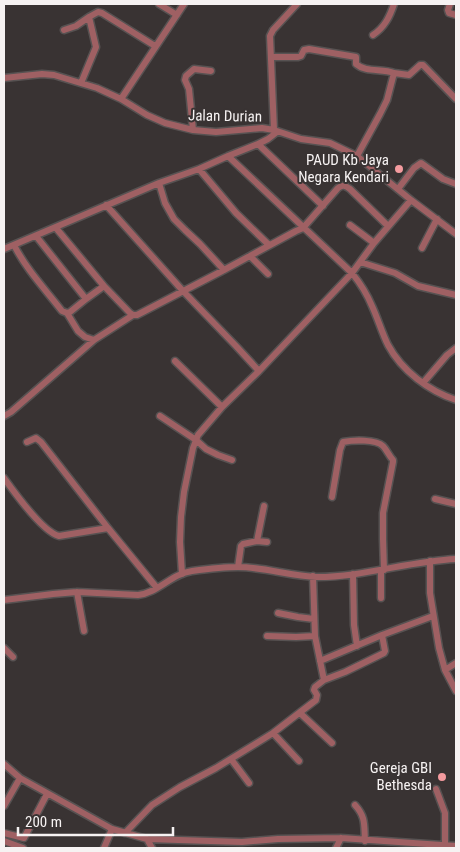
<svg xmlns="http://www.w3.org/2000/svg" width="460" height="852" viewBox="0 0 460 852" font-family="'Roboto Condensed',sans-serif">
<style>
.lines{fill:none;stroke-linecap:round;stroke-linejoin:round}
.minor-casing{stroke:#575252;stroke-width:9}
.minor{stroke:#9f6063;stroke-width:6}
.poi-dot{fill:#f49b9f;stroke:#393333;stroke-width:2}
.labels{text-anchor:middle;stroke-width:4;stroke-linejoin:round;paint-order:stroke}
.street-label{font-size:15px;fill:#f6f2f2;stroke:#393333}
.poi-label{font-size:15px;fill:#f6f2f2;stroke:#393333;text-anchor:end}
</style>
<rect width="100%" height="100%" fill="#393333"/>
<g class="lines">
<defs>
<path id="minor" d="M 159,4 L 177,15
M 450,4 L 448,10 L 449,13 L 456,15
M 89,17 L 98,12 L 102,13 L 155,46
M 64,30 L 76,26 L 89,17 L 96,47 L 81,83
M 373,35 C 385,27 390,16 394,4
M 271,57 L 298,57 L 301,56 L 304,50 L 309,49 L 356,57 L 356,64 C 366,73 382,68 394,73 L 387,100 L 380,114 L 357,156
M 394,73 L 409,75 L 420,65 L 423,65 L 456,99
M 4,78 L 42,74 L 54,75 L 97,88 L 121,99 L 147,115 L 165,123 L 193,130 L 216,132 L 262,128 L 274,130 L 301,139 L 330,143 L 357,156 L 411,200 L 456,234
M 121,99 L 184,4
M 193,130 L 189,89 L 185,80 L 186,76 L 194,69 L 211,71
M 274,130 L 270,36 L 273,30 L 297,4
M 277,132 L 268,139 L 258,144 L 323,206
M 228,156 L 258,144
M 199,169 L 236,213 L 269,245
M 159,183 L 165,203 L 174,219 L 185,230 L 200,244 L 224,270
M 398,189 L 414,168 L 421,163 L 443,179 L 456,184
M 106,205 L 183,291 L 236,346 L 259,371
M 350,225 L 374,243
M 36,236 L 86,299 L 104,286 L 56,228
M 14,245 C 26,269 45,289 62,311 L 67,313 L 70,312 L 86,299
M 422,248 L 437,219
M 4,249 L 159,183 L 199,169 L 228,156 L 352,273 C 360,283 367,294 372,306 C 378,319 382,333 388,345 C 402,371 429,391 456,400
M 250,256 L 268,274
M 360,262 L 395,273 L 418,286 L 456,295
M 104,286 L 130,313 L 133,315 L 137,315 L 224,270 L 296,231 L 303,228 L 338,188 C 343,184 346,186 350,189 L 388,226
M 67,313 L 78,331 L 85,337 L 94,340
M 175,361 L 222,407
M 423,383 L 447,355 L 456,348
M 4,416 L 11,412 L 94,340 L 133,315
M 160,416 L 196,440 L 206,449 L 218,455 L 232,460
M 27,442 L 36,438 L 41,442 L 108,528 L 157,588
M 4,478 C 14,492 43,532 59,536 L 108,528
M 332,497 L 340,450 L 343,442 C 353,440 376,439 383,446 C 387,450 389,456 393,460 L 393,462 L 383,513 L 383,539 L 384,570
M 435,499 L 456,504
M 257,541 L 264,506
M 430,561 L 430,593 L 439,648 L 445,670 L 456,691
M 238,567 L 241,546 L 243,544 L 257,541 L 267,542
M 182,574 L 180,542 L 181,517 L 184,492 L 193,448 L 198,435 L 222,407 L 259,371 L 352,273 L 374,243 L 411,200
M 353,574 L 354,625 L 357,646
M 313,576 L 315,636 L 324,680
M 77,592 L 84,631
M 381,598 L 381,570
M 4,600 L 53,594 L 77,592 L 138,595 C 158,593 171,574 192,571 C 207,569 223,567 238,567 C 264,567 290,576 317,577 C 364,577 409,561 456,559
M 278,613 L 298,617 L 314,619
M 382,635 L 433,616
M 267,636 L 296,637 L 315,636
M 4,648 L 13,657
M 445,670 L 456,663
M 300,713 L 332,743
M 273,733 L 299,761
M 231,759 L 249,783
M 4,764 L 20,778 L 112,829 L 147,839 L 242,842 L 278,839 L 341,838 L 456,846
M 436,789 L 445,813 L 445,845
M 355,805 C 366,817 364,825 365,841
M 4,806 L 20,778
M 4,833 L 24,838 L 47,794
M 125,833 L 152,805 L 180,787 L 216,768 L 273,733 L 316,700 L 317,695 L 314,690 L 315,687 L 324,680 L 345,672 L 384,653 L 385,651 L 382,635 L 320,661
M 147,839 L 152,848
M 4,841 L 23,848
M 104,848 L 112,829
M 336,848 L 341,838"/>
</defs>
<use href="#minor" class="minor-casing"/>
<use href="#minor" class="minor"/>
</g>
<g class="poi-dot">
<circle cx="399" cy="169" r="5"/>
<circle cx="442" cy="777" r="5"/>
</g>
<g class="labels">
<g class="street-label">
<text transform="translate(225 116) rotate(1)" y="5">Jalan Durian</text>
</g>
<g class="poi-label">
<text x="389" y="165">PAUD Kb Jaya<tspan x="389" dy="17">Negara Kendari</tspan></text>
<text x="432" y="773">Gereja GBI<tspan x="432" dy="17">Bethesda</tspan></text>
</g>
</g>
<rect width="460" height="852" fill="none" stroke="#f6f2f2" stroke-width="10"/>
<path d="M18 827v8h155v-8" fill="none" stroke="#f6f2f2" stroke-width="2.5"/>
<text x="25" y="827" font-size="15" fill="#f6f2f2" stroke="#393333" stroke-width="4" paint-order="stroke">200 m</text>
</svg>
